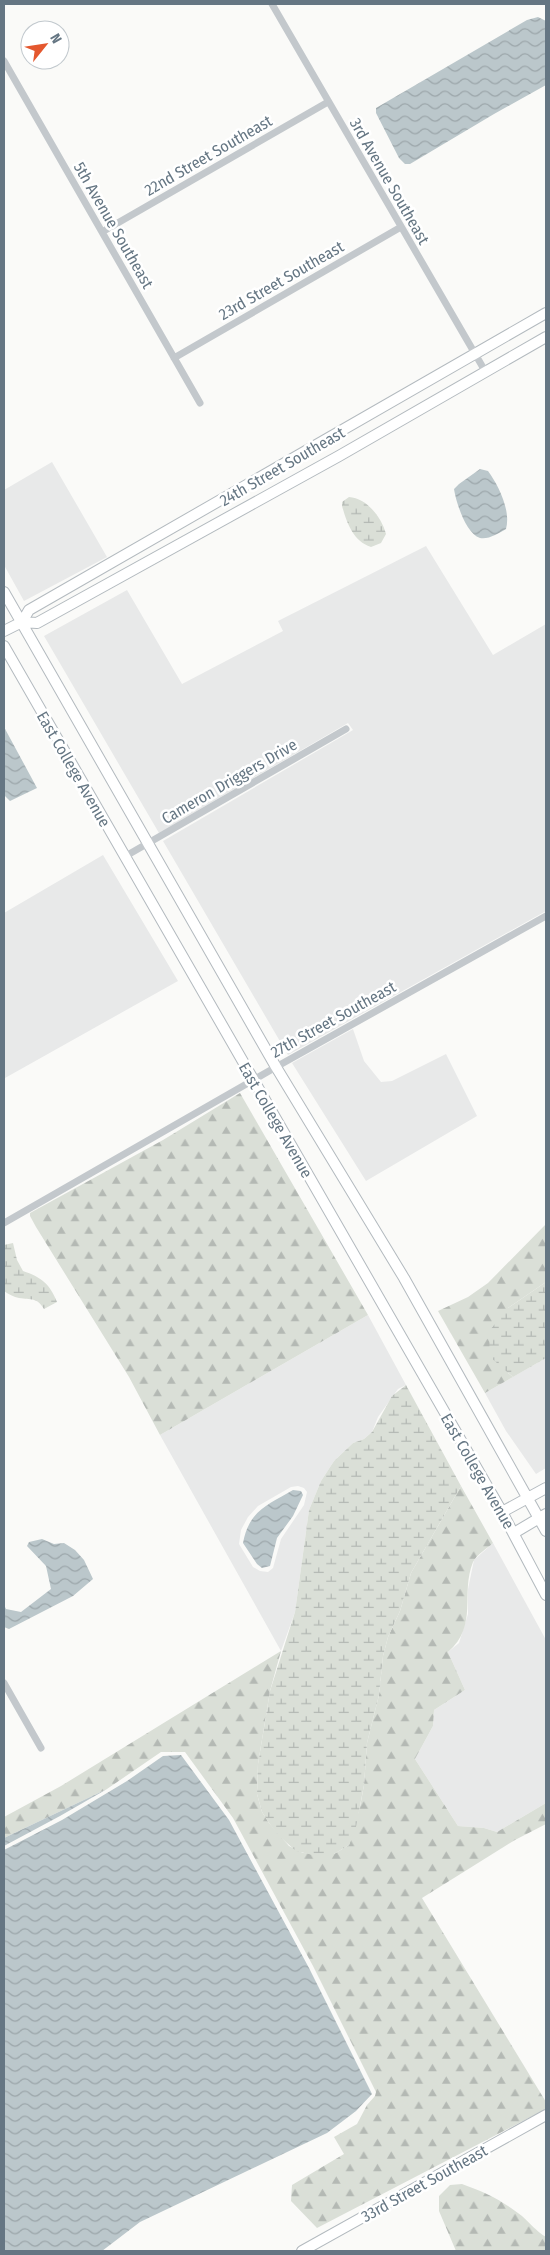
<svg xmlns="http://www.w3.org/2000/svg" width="550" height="2255" viewBox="0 0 550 2255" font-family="'Fira Sans Condensed',sans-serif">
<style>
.built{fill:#e8e9e9;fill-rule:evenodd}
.forest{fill:url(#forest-firs)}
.wetland{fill:url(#wetland-marsh)}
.water{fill:url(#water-waves)}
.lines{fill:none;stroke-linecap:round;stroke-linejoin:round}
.secondary-casing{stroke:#b3babf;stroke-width:12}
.street{stroke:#c3c8cc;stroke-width:7}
.secondary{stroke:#fff;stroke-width:10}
.labels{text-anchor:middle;stroke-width:5;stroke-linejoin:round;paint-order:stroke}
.street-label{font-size:16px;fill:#657683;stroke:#fff}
</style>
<defs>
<pattern id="forest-firs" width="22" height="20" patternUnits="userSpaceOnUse" patternTransform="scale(1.25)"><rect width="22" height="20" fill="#dadfd7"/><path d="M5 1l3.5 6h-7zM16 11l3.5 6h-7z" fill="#b4b9b4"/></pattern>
<pattern id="wetland-marsh" width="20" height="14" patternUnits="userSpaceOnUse" patternTransform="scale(1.25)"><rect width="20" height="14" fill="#dadfd7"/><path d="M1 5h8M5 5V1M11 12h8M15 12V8" fill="none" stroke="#b4b9b4"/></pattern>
<pattern id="water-waves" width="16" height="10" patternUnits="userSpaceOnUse" patternTransform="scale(1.25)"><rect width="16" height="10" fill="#bbc7cb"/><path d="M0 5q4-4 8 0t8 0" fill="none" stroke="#9ca6aa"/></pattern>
</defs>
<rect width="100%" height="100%" fill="#fafaf8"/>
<path class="built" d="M 52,462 L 107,557 L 24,601 L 4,565 L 4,490 Z
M 426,546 L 493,655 L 546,624 L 546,911 L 288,1055 L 163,841 L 353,730 L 348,723 L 159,833 L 44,636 L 127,590 L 182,684 L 283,631 L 278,621 Z
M 103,855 L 178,981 L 5,1078 L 4,913 Z
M 353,1029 L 364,1061 L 381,1082 L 392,1081 L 446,1054 L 477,1116 L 366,1181 L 292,1063 Z
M 368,1315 L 406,1385 L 398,1389 L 378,1417 L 372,1432 L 364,1439 L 353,1443 L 334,1461 L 321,1481 L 309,1510 L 295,1612 L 281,1651 L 160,1435 ZM 298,1486 L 304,1488 L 307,1492 L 304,1505 L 281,1539 L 273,1568 L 268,1572 L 260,1571 L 253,1567 L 239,1544 L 241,1530 L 248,1517 L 258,1506 L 291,1487 Z
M 546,1358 L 546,1468 L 536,1474 L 506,1431 L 485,1393 Z
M 493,1543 L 546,1640 L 546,1803 L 497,1832 L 484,1828 L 458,1826 L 415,1759 L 433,1726 L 434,1710 L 465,1690 L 448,1652 L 459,1643 L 468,1614 L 468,1589 L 474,1560 Z"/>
<path class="forest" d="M 240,1093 L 368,1315 L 160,1435 L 129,1377 L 36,1227 L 30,1216 L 30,1213 L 163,1140 Z
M 546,1224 L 546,1282 L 508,1308 L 508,1373 L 513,1377 L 485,1393 L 438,1311 L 468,1297 L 488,1283 Z
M 461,1486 L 493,1543 C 488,1548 476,1555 473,1562 C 460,1594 479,1625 448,1652 L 465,1690 L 434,1710 L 433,1726 L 415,1759 L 458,1826 L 484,1828 L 497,1832 L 546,1803 L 546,1824 L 515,1840 L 422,1898 L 546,2102 L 546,2109 L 317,2228 L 291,2201 L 292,2185 L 344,2154 L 334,2137 L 357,2124 L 367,2105 L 375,2096 L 376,2092 L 313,1966 L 233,1818 L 185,1752 L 161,1752 L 107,1789 L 4,1838 L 4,1817 L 61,1786 L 281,1651 L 270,1691 L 258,1764 L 257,1794 L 262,1812 L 269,1823 L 289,1846 L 303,1853 L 334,1854 L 349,1845 L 360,1807 L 364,1785 L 367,1743 L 379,1695 L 383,1656 L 388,1637 L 400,1611 L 411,1573 Z
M 462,2184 C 487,2193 501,2200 522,2216 C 530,2223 536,2231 546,2237 L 546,2251 L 456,2251 L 439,2211 L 439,2196 L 450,2185 Z"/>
<path class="wetland" d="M 349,497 C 367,498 382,518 386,534 L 381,543 L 371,547 C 353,541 347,523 342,506 L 342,502 Z
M 13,1243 L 17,1260 L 23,1271 C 41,1277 50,1284 57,1302 L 44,1309 C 37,1297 31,1300 19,1298 C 14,1297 8,1294 4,1291 L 4,1245 Z
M 546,1282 L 546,1358 L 513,1377 L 489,1356 L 490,1330 L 508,1308 Z
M 406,1385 L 461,1486 L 411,1573 L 400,1611 L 388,1637 L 383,1656 L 379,1695 L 367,1743 L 364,1785 L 355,1832 L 349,1845 L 334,1854 L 317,1856 L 296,1851 L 279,1836 L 269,1823 L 262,1812 L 257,1794 L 258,1764 L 270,1691 L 295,1612 L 309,1510 L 321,1481 L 334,1461 L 353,1443 L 364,1439 L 372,1432 L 392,1396 Z"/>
<path class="water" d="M 538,17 L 546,21 L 546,85 L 494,114 L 410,164 L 405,164 L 399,158 L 376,113 L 376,108 L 527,20 Z
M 480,469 L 488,471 C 499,486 511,511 506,529 C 499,533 488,540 480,538 C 466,534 456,502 454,489 L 459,484 Z
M 4,727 L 37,788 L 10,801 L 4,795 Z
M 293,1490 L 301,1491 L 303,1495 L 293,1516 L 277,1538 L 270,1566 L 262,1568 L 257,1564 L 243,1543 C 249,1511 267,1505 293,1490 Z
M 42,1539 L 54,1544 L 64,1543 L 75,1550 L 84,1560 L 93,1579 L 73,1596 L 9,1629 L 4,1627 L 4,1605 L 6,1609 L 21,1612 L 51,1589 L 46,1566 L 27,1546 L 29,1542 Z
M 181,1755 L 229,1820 L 309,1968 L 372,2094 L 356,2111 L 327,2133 L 140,2222 L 102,2251 L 4,2251 L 4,1850 L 62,1820 L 127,1781 L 163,1756 Z
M 107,1789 L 60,1816 L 4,1846 L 4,1838 Z"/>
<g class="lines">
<defs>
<path id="secondary" d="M 4,592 L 276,1067 L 404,1278 L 546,1531
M 22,622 L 29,610 L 546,313
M 4,631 L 22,622 L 37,623 L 339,456 L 546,337
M 4,646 L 502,1512 L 546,1595
M 502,1512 L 546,1488
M 514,1533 L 546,1514
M 302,2251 L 546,2115"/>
</defs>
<use href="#secondary" class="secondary-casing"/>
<path class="street" d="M 272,4 L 485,371
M 4,61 L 200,403
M 102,232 L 328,102
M 174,358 L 401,227
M 124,857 L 346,729
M 4,1223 L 276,1067 L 546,916
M 4,1683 L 41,1748"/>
<use href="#secondary" class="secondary"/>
</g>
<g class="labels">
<g class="street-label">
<text transform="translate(208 155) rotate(-30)" y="6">22nd Street Southeast</text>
<text transform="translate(390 181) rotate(60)" y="6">3rd Avenue Southeast</text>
<text transform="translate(114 225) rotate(60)" y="6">5th Avenue Southeast</text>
<text transform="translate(281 280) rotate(-30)" y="6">23rd Street Southeast</text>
<text transform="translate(282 466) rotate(-30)" y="6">24th Street Southeast</text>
<text transform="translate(74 769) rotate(60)" y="6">East College Avenue</text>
<text transform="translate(229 781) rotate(-30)" y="6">Cameron Driggers Drive</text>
<text transform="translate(333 1019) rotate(-29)" y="6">27th Street Southeast</text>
<text transform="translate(276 1120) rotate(60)" y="6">East College Avenue</text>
<text transform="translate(478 1471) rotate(60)" y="6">East College Avenue</text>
<text transform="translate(424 2183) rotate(-29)" y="6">33rd Street Southeast</text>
</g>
</g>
<rect width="550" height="2255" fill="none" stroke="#657683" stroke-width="10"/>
<g transform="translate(45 45) rotate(60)"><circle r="24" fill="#ffffff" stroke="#c1c8cd"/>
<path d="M0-4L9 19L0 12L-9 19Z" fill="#e4572e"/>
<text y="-8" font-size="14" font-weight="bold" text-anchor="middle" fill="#657683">N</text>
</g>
</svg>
